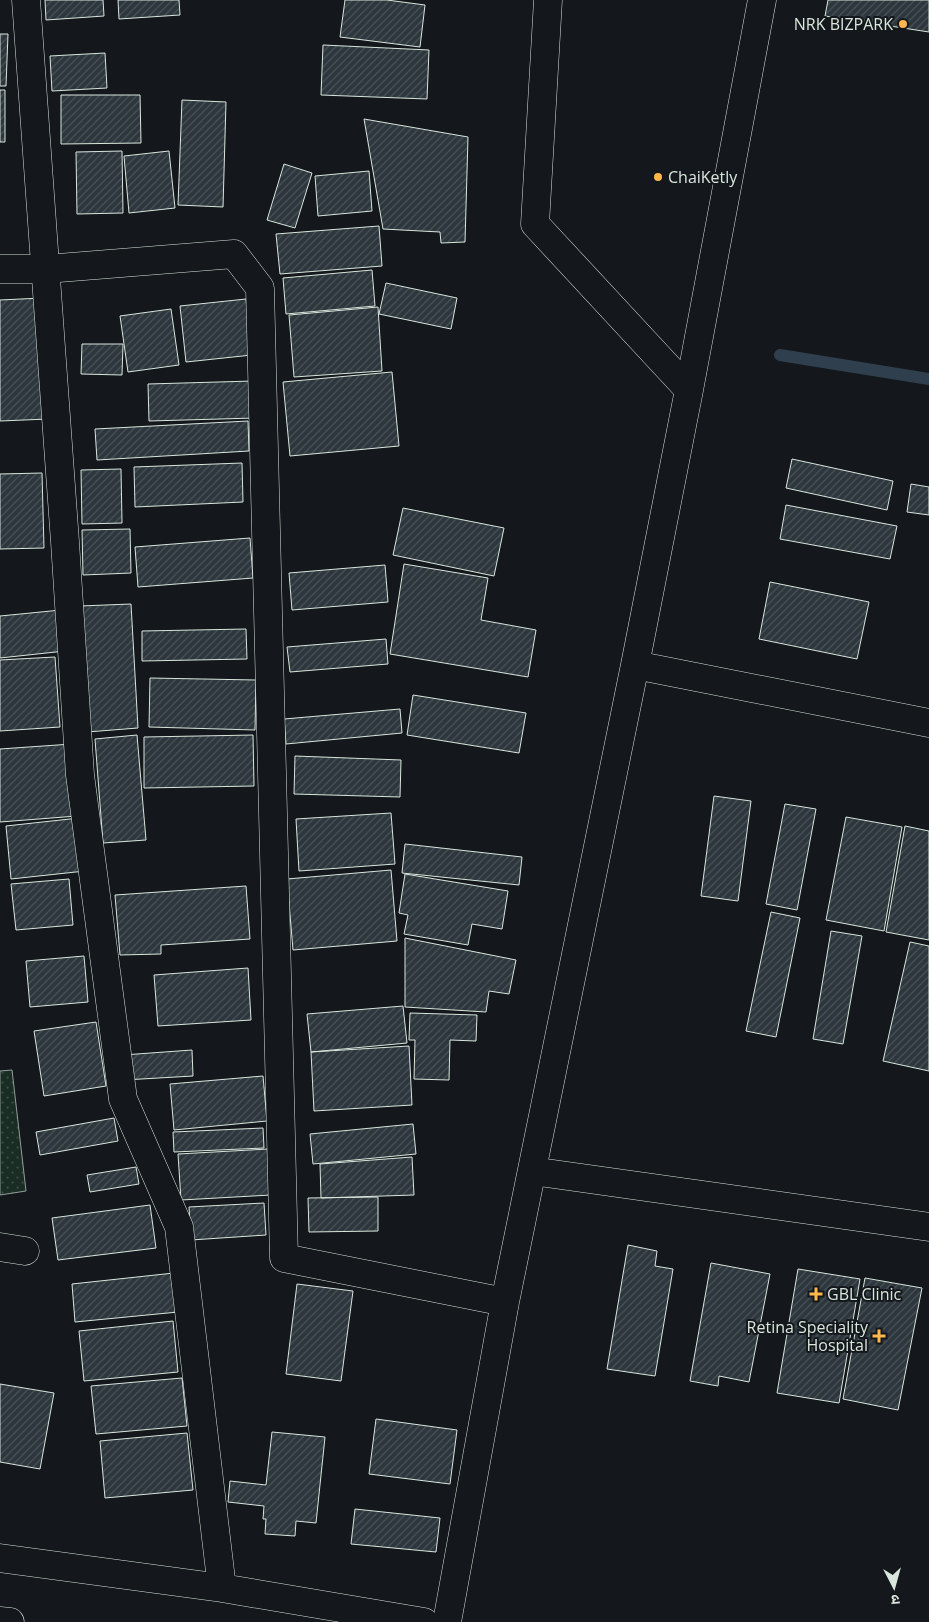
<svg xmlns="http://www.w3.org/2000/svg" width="929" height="1622" viewBox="0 0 929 1622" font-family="'Open Sans','Noto Sans Devanagari',sans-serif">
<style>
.park{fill:url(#park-dots);stroke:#939e99}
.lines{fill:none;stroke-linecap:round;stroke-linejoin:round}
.stream{stroke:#2f3f4d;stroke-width:12}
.building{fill:url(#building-hatch);stroke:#d8e6dc}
.minor-casing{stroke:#d8e6dc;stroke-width:29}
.minor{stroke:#14181c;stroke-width:28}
.poi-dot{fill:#ffb74d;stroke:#14181c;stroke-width:2}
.labels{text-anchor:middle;stroke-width:4;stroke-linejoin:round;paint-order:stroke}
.poi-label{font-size:16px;fill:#d8e6dc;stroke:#14181c;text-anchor:end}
</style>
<defs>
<pattern id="park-dots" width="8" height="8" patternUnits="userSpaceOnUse" patternTransform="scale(1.25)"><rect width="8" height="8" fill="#1a2d24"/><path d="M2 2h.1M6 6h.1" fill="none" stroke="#3b4b43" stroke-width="1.8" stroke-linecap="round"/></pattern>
<pattern id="building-hatch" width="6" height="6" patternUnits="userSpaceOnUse" patternTransform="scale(1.25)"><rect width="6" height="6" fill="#2c363c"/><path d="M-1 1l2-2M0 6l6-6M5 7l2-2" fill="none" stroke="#4a5358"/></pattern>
</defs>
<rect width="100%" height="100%" fill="#14181c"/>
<path class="park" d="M 12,1070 L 26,1191 L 0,1195 L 0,1071 Z"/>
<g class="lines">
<path class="stream" d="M 780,355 L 929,379"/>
</g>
<path class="building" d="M 45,0 L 103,0 L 104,16 L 46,20 Z
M 118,0 L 179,0 L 180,15 L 119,19 Z
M 345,0 L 387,0 L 425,5 L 420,47 L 340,37 Z
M 828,0 L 929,0 L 929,32 L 825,16 Z
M 0,34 L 8,34 L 6,86 L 0,86 Z
M 323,45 L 429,50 L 427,99 L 321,95 Z
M 105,53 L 107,88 L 52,91 L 50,56 Z
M 0,90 L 5,90 L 5,142 L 0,142 Z
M 61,95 L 140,95 L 141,143 L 61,144 Z
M 182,100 L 226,102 L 223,207 L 178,205 Z
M 364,119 L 468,137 L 465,242 L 441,243 L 440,232 L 383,229 Z
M 122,151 L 123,213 L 77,214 L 76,152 Z
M 169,151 L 175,208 L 129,213 L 124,156 Z
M 284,164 L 312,173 L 295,228 L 267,220 Z
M 369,171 L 372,211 L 318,216 L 315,176 Z
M 379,226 L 382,266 L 280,274 L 276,234 Z
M 372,270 L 375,306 L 286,314 L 283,278 Z
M 386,283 L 457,298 L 451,329 L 379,314 Z
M 42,298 L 48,419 L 0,421 L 0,300 Z
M 246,299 L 252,355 L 186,362 L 180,306 Z
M 378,307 L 382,371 L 294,377 L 289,315 Z
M 171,309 L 179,365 L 128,372 L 120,316 Z
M 82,344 L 123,344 L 122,375 L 81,374 Z
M 392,372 L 399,446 L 290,456 L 283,382 Z
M 253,381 L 255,418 L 149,421 L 148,384 Z
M 248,421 L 249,451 L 97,460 L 95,429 Z
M 792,459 L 893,481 L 887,510 L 786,488 Z
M 242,463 L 243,502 L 135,507 L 134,467 Z
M 121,469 L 122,523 L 82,524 L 81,470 Z
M 42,473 L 44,548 L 0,549 L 0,474 Z
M 911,484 L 929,487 L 929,515 L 907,512 Z
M 786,505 L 897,526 L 890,559 L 780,539 Z
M 403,508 L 504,528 L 494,576 L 393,555 Z
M 130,529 L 131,573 L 83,575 L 82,530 Z
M 250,538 L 253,578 L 138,587 L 135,547 Z
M 404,564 L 488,578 L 481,620 L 536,630 L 528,677 L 390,654 Z
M 385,565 L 388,602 L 292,610 L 289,573 Z
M 770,582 L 869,602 L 857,659 L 759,639 Z
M 131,604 L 138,728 L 87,732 L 80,606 Z
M 61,610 L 65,651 L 0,658 L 0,616 Z
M 246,629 L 247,659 L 142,661 L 142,631 Z
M 386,639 L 388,664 L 290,672 L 287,647 Z
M 55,657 L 60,727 L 0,731 L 0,660 Z
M 150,678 L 256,680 L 255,730 L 149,727 Z
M 413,695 L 526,713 L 519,753 L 407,735 Z
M 400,709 L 402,733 L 286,744 L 284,719 Z
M 137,735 L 146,840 L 103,843 L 95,739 Z
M 253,735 L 254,786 L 144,788 L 144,737 Z
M 72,744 L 77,816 L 0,822 L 0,749 Z
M 295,756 L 401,760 L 400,797 L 294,794 Z
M 714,796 L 751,801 L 738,901 L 701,896 Z
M 785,804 L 816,809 L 797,910 L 766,904 Z
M 391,813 L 395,864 L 299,871 L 296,819 Z
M 846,817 L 902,827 L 884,931 L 826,920 Z
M 79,818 L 85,871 L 11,879 L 6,826 Z
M 905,826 L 929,831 L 929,940 L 886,932 Z
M 405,844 L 522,857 L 519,885 L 402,873 Z
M 391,870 L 397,941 L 293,950 L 287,879 Z
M 405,874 L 508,891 L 502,929 L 472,924 L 468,945 L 404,934 L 408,915 L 399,913 Z
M 69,879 L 73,925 L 16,930 L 11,884 Z
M 246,886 L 250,939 L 161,945 L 161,954 L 120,955 L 115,895 Z
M 771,912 L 800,918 L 776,1037 L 746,1031 Z
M 831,931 L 862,936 L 843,1044 L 813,1039 Z
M 405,938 L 516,960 L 509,994 L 489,991 L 486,1012 L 405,1007 Z
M 910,942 L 929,946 L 929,1071 L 883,1061 Z
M 84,956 L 88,1002 L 30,1007 L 26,961 Z
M 248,968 L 251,1020 L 158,1026 L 154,975 Z
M 403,1006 L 407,1043 L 311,1052 L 307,1014 Z
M 410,1013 L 477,1015 L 476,1041 L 450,1040 L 449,1080 L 414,1079 L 415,1040 L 409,1040 Z
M 96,1022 L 106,1086 L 44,1096 L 34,1031 Z
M 409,1046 L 412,1105 L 314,1111 L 311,1052 Z
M 192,1050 L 193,1076 L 124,1080 L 123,1055 Z
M 263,1076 L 267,1121 L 174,1130 L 170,1084 Z
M 114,1118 L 118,1141 L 40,1155 L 36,1132 Z
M 413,1124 L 416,1154 L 313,1164 L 310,1134 Z
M 263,1128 L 264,1148 L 174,1152 L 173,1132 Z
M 268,1149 L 271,1195 L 181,1200 L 178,1154 Z
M 412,1157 L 414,1195 L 321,1198 L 320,1164 Z
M 136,1167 L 139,1184 L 90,1192 L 87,1175 Z
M 378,1197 L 378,1231 L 309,1232 L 308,1198 Z
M 264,1203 L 266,1235 L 191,1240 L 189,1207 Z
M 150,1205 L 156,1248 L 58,1260 L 52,1218 Z
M 628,1245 L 657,1251 L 655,1266 L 673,1269 L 655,1376 L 607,1369 Z
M 711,1263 L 770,1274 L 749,1382 L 719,1376 L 718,1386 L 690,1381 Z
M 798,1269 L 860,1279 L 839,1403 L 777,1393 Z
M 174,1273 L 178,1312 L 75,1322 L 72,1284 Z
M 865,1278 L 922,1288 L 898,1410 L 843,1399 Z
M 297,1284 L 353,1291 L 341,1381 L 286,1374 Z
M 173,1321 L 178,1372 L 84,1381 L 79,1331 Z
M 182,1378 L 187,1426 L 96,1434 L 91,1386 Z
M 0,1384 L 54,1393 L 40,1469 L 0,1462 Z
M 376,1419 L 457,1430 L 450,1484 L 369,1474 Z
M 272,1432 L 325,1437 L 316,1523 L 296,1521 L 295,1536 L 265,1534 L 266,1519 L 263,1519 L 264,1506 L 228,1502 L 230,1481 L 266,1485 Z
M 187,1433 L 193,1490 L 105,1498 L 100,1441 Z
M 355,1509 L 440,1518 L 436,1552 L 351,1544 Z"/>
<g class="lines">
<defs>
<path id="minor" d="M 26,0 L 65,542 L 80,775 L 123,1099 L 179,1227 L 222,1588
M 548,0 L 535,224 L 689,390
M 0,269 L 46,269 L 234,254 L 260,288 L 284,1258 L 505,1302
M 635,665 L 929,723
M 532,1171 L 929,1227
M 0,1247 L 25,1251
M 0,1558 L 222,1588 L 424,1622
M 0,1621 L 10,1622
M 447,1622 L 505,1302 L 635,665 L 689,390 L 762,0"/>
</defs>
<use href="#minor" class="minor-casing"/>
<use href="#minor" class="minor"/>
</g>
<g class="poi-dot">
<circle cx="903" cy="24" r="5"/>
<circle cx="658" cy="177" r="5"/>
<path d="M813.5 1286.5h5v5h5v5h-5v5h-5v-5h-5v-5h5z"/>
<path d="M876.5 1328.5h5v5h5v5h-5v5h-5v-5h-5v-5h5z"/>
</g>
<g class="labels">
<g class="poi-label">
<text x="893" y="30">NRK BIZPARK</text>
<text x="668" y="183" text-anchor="start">ChaiKetly</text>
<text x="827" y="1300" text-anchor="start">GBL Clinic</text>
<text x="868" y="1333">Retina Speciality<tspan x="868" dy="18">Hospital</tspan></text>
</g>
</g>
<g transform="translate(894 1587) rotate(174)" stroke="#14181c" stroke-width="4" paint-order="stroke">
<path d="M0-4L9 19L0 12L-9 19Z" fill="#d8e6dc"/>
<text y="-8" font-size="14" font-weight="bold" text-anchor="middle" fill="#d8e6dc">उ</text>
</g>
</svg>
